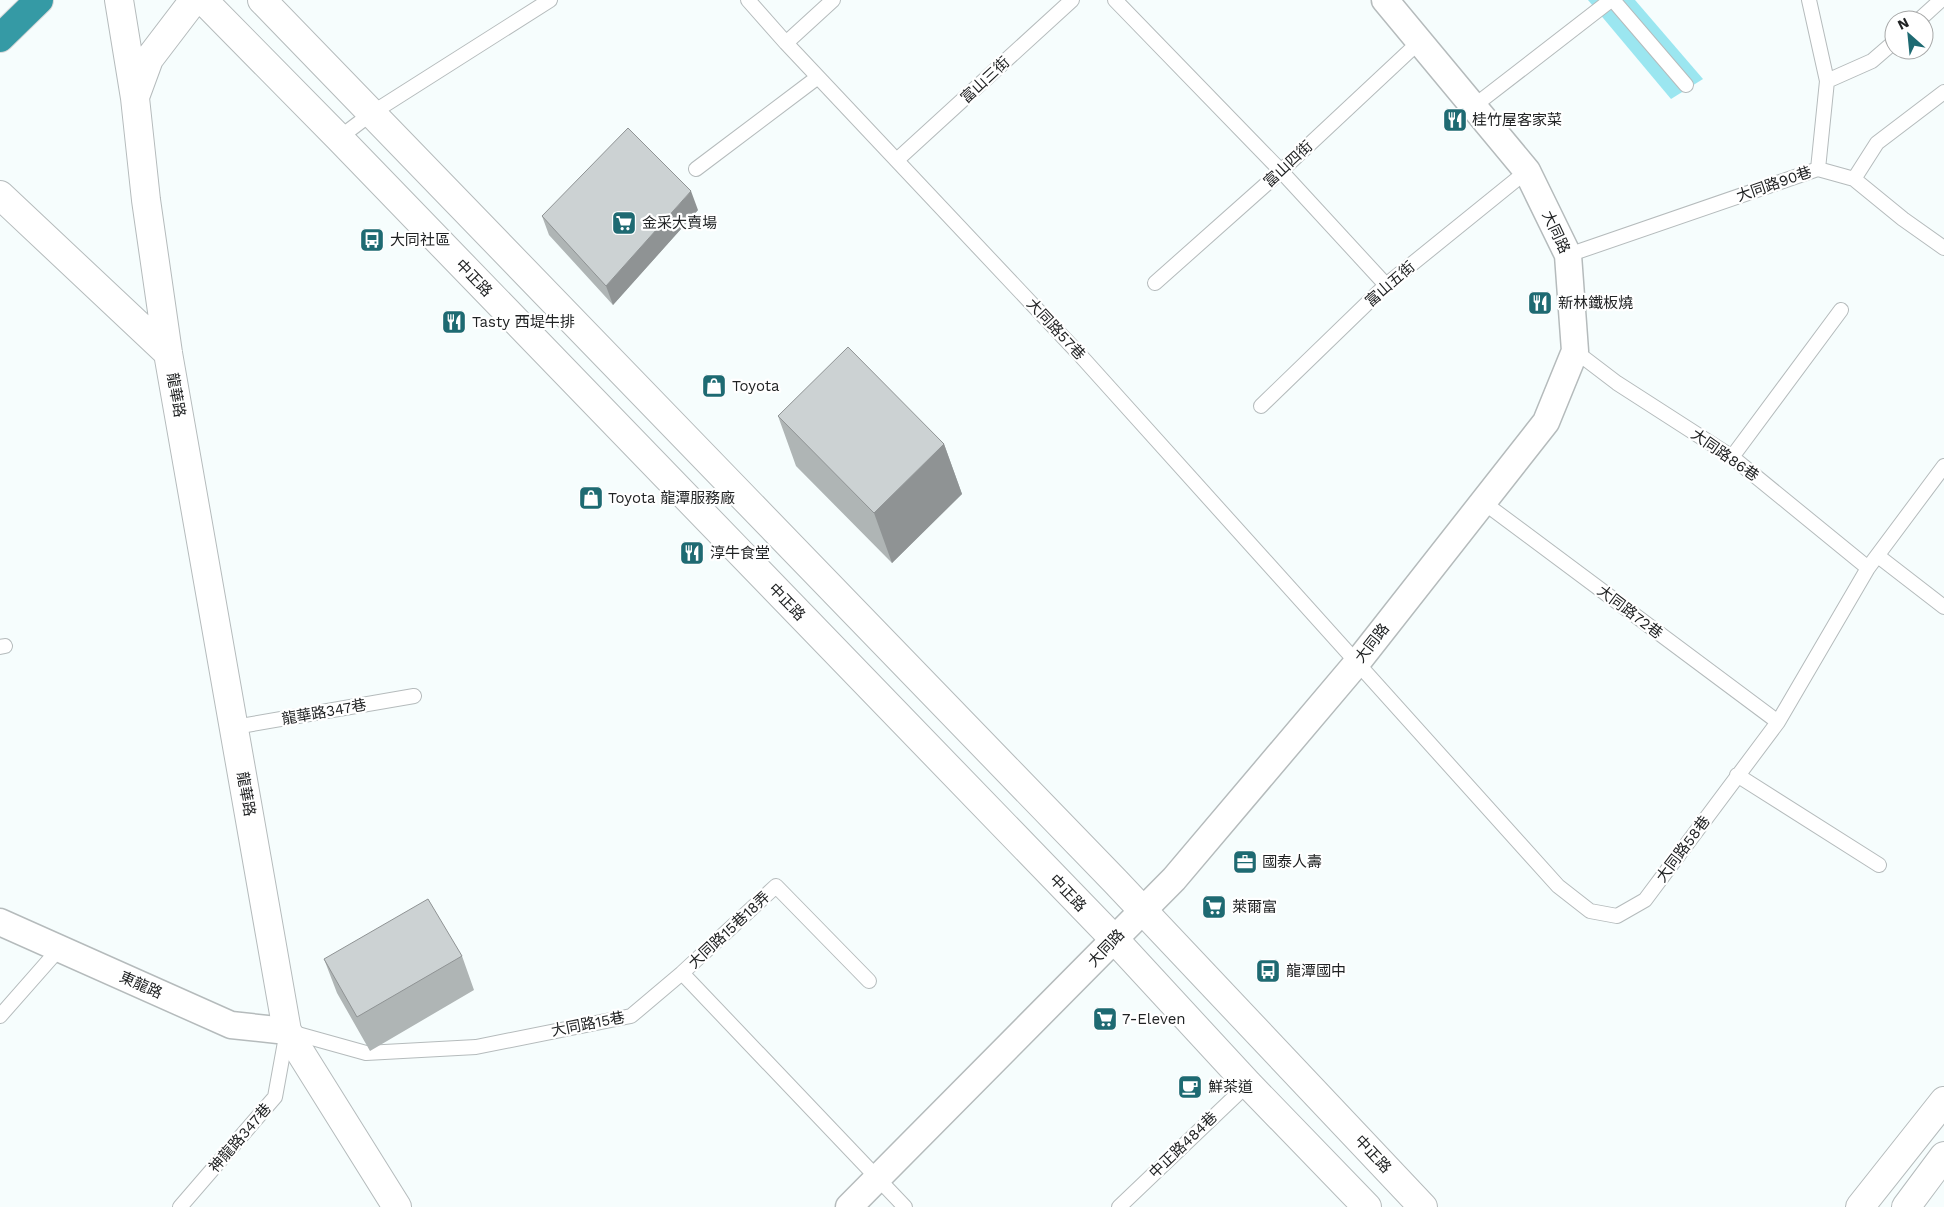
<svg xmlns="http://www.w3.org/2000/svg" width="1944" height="1207" viewBox="0 0 1944 1207" font-family="'Work Sans','Noto Sans TC',sans-serif">
<style>
.green{fill:#9be6f0}
.lines{fill:none;stroke-linecap:round;stroke-linejoin:round}
.lane-casing{stroke:#b5bbbc;stroke-width:16}
.street-casing{stroke:#b5bbbc;stroke-width:29}
.secondary-casing{stroke:#b5bbbc;stroke-width:30}
.highway-casing{stroke:#d7d7d8;stroke-width:30}
.lane{stroke:#fff;stroke-width:14}
.street{stroke:#fff;stroke-width:26}
.secondary{stroke:#fff;stroke-width:28}
.highway{stroke:#359aa5;stroke-width:28}
.wall{fill:#afb5b5}
.shaded-wall{fill:#8f9394}
.building{fill:#ccd2d3;stroke:#8f9394}
.labels{text-anchor:middle;stroke-width:4.5;stroke-linejoin:round;paint-order:stroke}
.street-label{font-size:15px;fill:#212324;stroke:#fff}
.poi-label{font-size:15px;fill:#212324;stroke:#fff;text-anchor:start}
</style>
<rect width="100%" height="100%" fill="#f6fdfd"/>
<path class="green" d="M 1588,0 L 1635,0 L 1703,79 L 1671,99 Z"/>
<g class="lines">
<defs>
<path id="lane" d="M 748,0 L 786,43 L 1080,355 L 1558,886 L 1590,911 L 1617,916 L 1645,900 L 1778,722 L 1868,568 L 1944,466
M 1115,0 L 1281,171 L 1386,285
M 1613,0 L 1686,85
M 1809,0 L 1827,81 L 1818,169
M 1919,20 L 1941,0
M 786,43 L 833,0
M 1827,81 L 1872,61 L 1894,42
M 1474,106 L 1611,0
M 339,138 L 372,113 L 550,0
M 898,159 L 1072,0
M 696,169 L 818,77
M 1818,169 L 1854,179 L 1903,219 L 1944,248
M 1854,179 L 1877,143 L 1944,92
M 1568,255 L 1818,169
M 1155,283 L 1281,171 L 1419,42
M 1575,351 L 1617,383 L 1732,457 L 1868,568
M 1261,406 L 1386,285 L 1527,171
M 1732,457 L 1841,310
M 1483,502 L 1778,722
M 1878,556 L 1944,607
M 0,647 L 5,646
M 235,727 L 414,696
M 1737,775 L 1879,865
M 682,973 L 905,1207
M 0,1016 L 59,949
M 180,1207 L 275,1097 L 287,1031 L 366,1053 L 476,1047 L 631,1016 L 682,973 L 776,886 L 869,981
M 1119,1207 L 1248,1084"/>
<path id="street" d="M 0,922 L 231,1025 L 287,1031
M 849,1207 L 1174,879 L 1356,664 L 1546,422 L 1575,351 L 1568,255 L 1527,171 L 1385,0"/>
<path id="secondary" d="M 119,0 L 135,98 L 146,200 L 168,353 L 287,1031 L 397,1207
M 203,0 L 339,138 L 1115,940 L 1248,1084 L 1367,1207
M 262,0 L 1115,881 L 1423,1207
M 135,97 L 149,59 L 194,0
M 0,195 L 168,353
M 1860,1207 L 1944,1101
M 1906,1207 L 1944,1156"/>
<path id="highway" d="M 0,38 L 39,0"/>
</defs>
<use href="#lane" class="lane-casing"/>
<use href="#street" class="street-casing"/>
<use href="#secondary" class="secondary-casing"/>
<use href="#highway" class="highway-casing"/>
<use href="#lane" class="lane"/>
<use href="#street" class="street"/>
<use href="#secondary" class="secondary"/>
<use href="#highway" class="highway"/>
</g>
<path class="wall" d="M 698,210 L 613,305 L 549,235 L 542,216 Z
M 778,416 L 944,444 L 962,494 L 892,563 L 796,466 Z
M 462,956 L 474,990 L 370,1051 L 337,993 L 324,959 Z"/>
<path class="shaded-wall" d="M 691,191 L 698,210 L 613,305 L 606,286 Z
M 944,444 L 962,494 L 892,563 L 874,513 Z"/>
<path class="building" d="M 628,128 L 691,191 L 606,286 L 542,216 Z
M 848,347 L 944,444 L 874,513 L 778,416 Z
M 428,899 L 462,956 L 357,1017 L 324,959 Z"/>
<defs>
<symbol id="restaurant-square" viewBox="-11 -11 22 22"><rect x="-9" y="-9" width="18" height="18" rx="4" fill="#1e6a72" stroke="#fff"/><path d="M-5-6h1v4h1v-4h1v4h1v-4h1v5L-1.5 .5V6h-2V.5L-5-1ZM5-6V6H3V1.5H1.5Q1.5-4 5-6Z" fill="#fff"/></symbol>
<symbol id="supermarket-square" viewBox="-11 -11 22 22"><rect x="-9" y="-9" width="18" height="18" rx="4" fill="#1e6a72" stroke="#fff"/><path d="M-6-5.5h2.5l.6 2H6L4.5 2H-2.5L-4.4-4H-6ZM-1.5 3.2a1.3 1.3 0 1 0 .1 0ZM3 3.2a1.3 1.3 0 1 0 .1 0Z" fill="#fff"/></symbol>
<symbol id="bus-square" viewBox="-11 -11 22 22"><rect x="-9" y="-9" width="18" height="18" rx="4" fill="#1e6a72" stroke="#fff"/><path d="M-5-6H5V4H4V6H2V4H-2V6H-4V4H-5ZM-3.5-4V0h7V-4ZM-3.5 1.2v1.5H-2V1.2ZM2 1.2v1.5H3.5V1.2Z" fill="#fff"/></symbol>
<symbol id="shop-square" viewBox="-11 -11 22 22"><rect x="-9" y="-9" width="18" height="18" rx="4" fill="#1e6a72" stroke="#fff"/><path d="M-5-2.5h2.3a2.7 3.5 0 0 1 5.4 0H5L5.5 6h-11ZM-1.5-2.5h3a1.5 2.3 0 0 0-3 0Z" fill="#fff"/></symbol>
<symbol id="office-square" viewBox="-11 -11 22 22"><rect x="-9" y="-9" width="18" height="18" rx="4" fill="#1e6a72" stroke="#fff"/><path d="M-6-3h4V-5.5h4V-3h4V5H-6ZM-1-4.5V-3h2v-1.5ZM-6 0V1H6V0Z" fill="#fff"/></symbol>
<symbol id="cafe-square" viewBox="-11 -11 22 22"><rect x="-9" y="-9" width="18" height="18" rx="4" fill="#1e6a72" stroke="#fff"/><path d="M-5.5-4.5H6V0H3Q3 3.5 0 3.5H-2.5Q-5.5 3.5-5.5 0ZM3-3.2v2h1.7v-2ZM-6 4.5H4V6H-6Z" fill="#fff"/></symbol>
</defs>
<g fill-rule="evenodd">
<use href="#restaurant-square" x="1441" y="106" width="28" height="28"/>
<use href="#supermarket-square" x="610" y="209" width="28" height="28"/>
<use href="#bus-square" x="358" y="226" width="28" height="28"/>
<use href="#restaurant-square" x="1526" y="289" width="28" height="28"/>
<use href="#restaurant-square" x="440" y="308" width="28" height="28"/>
<use href="#shop-square" x="700" y="372" width="28" height="28"/>
<use href="#shop-square" x="577" y="484" width="28" height="28"/>
<use href="#restaurant-square" x="678" y="539" width="28" height="28"/>
<use href="#office-square" x="1231" y="848" width="28" height="28"/>
<use href="#supermarket-square" x="1200" y="893" width="28" height="28"/>
<use href="#bus-square" x="1254" y="957" width="28" height="28"/>
<use href="#supermarket-square" x="1091" y="1005" width="28" height="28"/>
<use href="#cafe-square" x="1176" y="1073" width="28" height="28"/>
</g>
<g class="labels">
<g class="street-label">
<text transform="translate(985 80) rotate(-43)" y="5">富山三街</text>
<text transform="translate(1288 164) rotate(-43)" y="5">富山四街</text>
<text transform="translate(1774 184) rotate(-19)" y="5">大同路90巷</text>
<text transform="translate(1556 232) rotate(65)" y="5">大同路</text>
<text transform="translate(474 278) rotate(46)" y="5">中正路</text>
<text transform="translate(1390 284) rotate(-41)" y="5">富山五街</text>
<text transform="translate(1056 329) rotate(47)" y="5">大同路57巷</text>
<text transform="translate(176 395) rotate(80)" y="5">龍華路</text>
<text transform="translate(1725 455) rotate(35)" y="5">大同路86巷</text>
<text transform="translate(787 602) rotate(46)" y="5">中正路</text>
<text transform="translate(1630 612) rotate(37)" y="5">大同路72巷</text>
<text transform="translate(1372 643) rotate(-52)" y="5">大同路</text>
<text transform="translate(324 712) rotate(-10)" y="5">龍華路347巷</text>
<text transform="translate(246 794) rotate(80)" y="5">龍華路</text>
<text transform="translate(1683 849) rotate(-53)" y="5">大同路58巷</text>
<text transform="translate(1068 893) rotate(46)" y="5">中正路</text>
<text transform="translate(729 930) rotate(-43)" y="5">大同路15巷18弄</text>
<text transform="translate(1106 948) rotate(-46)" y="5">大同路</text>
<text transform="translate(141 985) rotate(24)" y="5">東龍路</text>
<text transform="translate(588 1024) rotate(-11)" y="5">大同路15巷</text>
<text transform="translate(240 1138) rotate(-49)" y="5">神龍路347巷</text>
<text transform="translate(1183 1145) rotate(-44)" y="5">中正路484巷</text>
<text transform="translate(1373 1154) rotate(47)" y="5">中正路</text>
</g>
<g class="poi-label">
<text x="1472" y="125">桂竹屋客家菜</text>
<text x="642" y="228">金采大賣場</text>
<text x="390" y="245">大同社區</text>
<text x="1558" y="308">新林鐵板燒</text>
<text x="472" y="327">Tasty 西堤牛排</text>
<text x="732" y="391">Toyota</text>
<text x="608" y="503">Toyota 龍潭服務廠</text>
<text x="710" y="558">淳牛食堂</text>
<text x="1262" y="867">國泰人壽</text>
<text x="1232" y="912">萊爾富</text>
<text x="1286" y="976">龍潭國中</text>
<text x="1122" y="1024">7-Eleven</text>
<text x="1208" y="1092">鮮茶道</text>
</g>
</g>
<g transform="translate(1909 35) rotate(333)"><circle r="24" fill="#ffffff" stroke="#a6a7a7"/>
<path d="M0-4L9 19L0 12L-9 19Z" fill="#1e6a72"/>
<text y="-8" font-size="14" font-weight="bold" text-anchor="middle" fill="#212324">N</text>
</g>
</svg>
